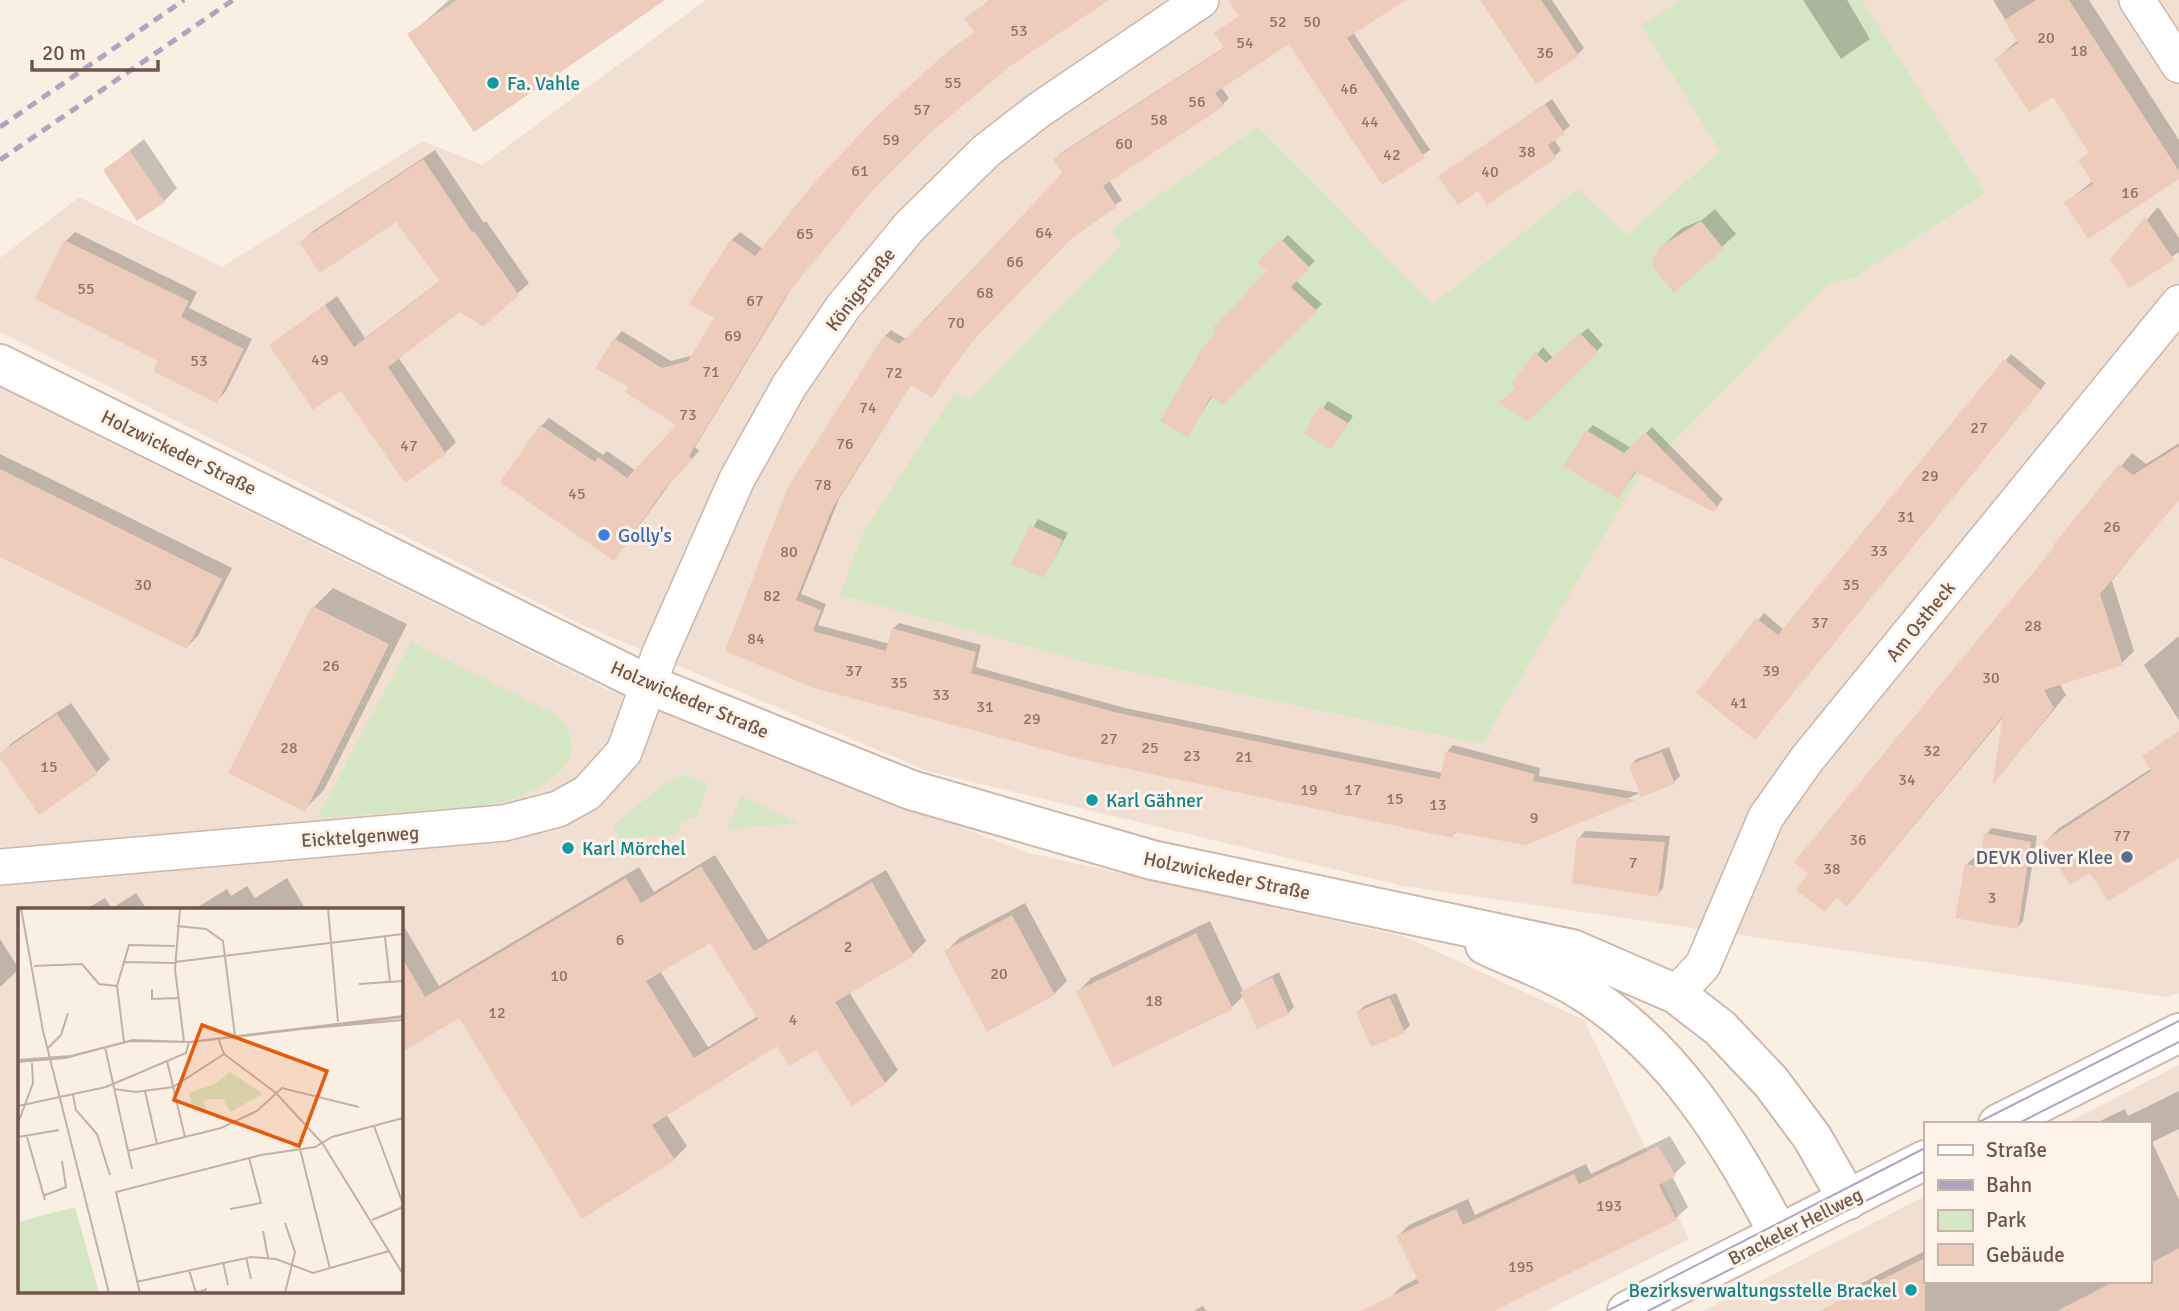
<svg xmlns="http://www.w3.org/2000/svg" width="2179" height="1311" viewBox="0 0 2179 1311" font-family="Signika,sans-serif">
<style>
.residential{fill:#f1e0d2;fill-rule:evenodd}
.green{fill:#d4e6c3}
.shadow{fill:#0003;fill-rule:evenodd}
.building{fill:#edccbc;fill-rule:evenodd}
.lines{fill:none;stroke-linecap:round;stroke-linejoin:round}
.street-casing{stroke:#cab6aa;stroke-width:38}
.secondary-casing{stroke:#cfb8ab;stroke-width:42}
.street{stroke:#fff;stroke-width:35}
.secondary{stroke:#fff;stroke-width:38}
.tram{stroke:#b1a3c2;stroke-width:2}
.rail{stroke:#b1a3c2;stroke-width:5;stroke-dasharray:10 7;stroke-linecap:butt}
.culture-dot{fill:#0f9aa8;stroke:#fdf3e8;stroke-width:2.5}
.shop-dot{fill:#3f7fe0;stroke:#fdf3e8;stroke-width:2.5}
.service-dot{fill:#5c6f8a;stroke:#fdf3e8;stroke-width:2.5}
.labels{text-anchor:middle;stroke-width:6;stroke-linejoin:round;paint-order:stroke}
.number-label{font-size:16px;fill:#8f7367}
.culture-label{font-size:19px;fill:#0d838f;stroke:#fdf3e8;text-anchor:start}
.street-label{font-size:19px;fill:#70554b;stroke:#fdf3e8}
.shop-label{font-size:19px;fill:#366cbe;stroke:#fdf3e8;text-anchor:start}
.service-label{font-size:19px;fill:#4e5e75;stroke:#fdf3e8;text-anchor:end}
.inset-road{fill:none;stroke:#c3b1a6;stroke-width:2}
.view{fill:#e8590c;fill-opacity:0.15;stroke:#e8590c;stroke-width:3.5}
.inset-edge{fill:none;stroke:#70554b;stroke-width:3.5}
</style>
<rect width="100%" height="100%" fill="#faefe3"/>
<path class="residential" d="M 706,0 L 2179,0 L 2179,993 L 2167,997 L 1403,886 L 927,771 L 578,623 L 0,332 L 0,258 L 79,197 L 222,267 L 423,141 L 482,165 Z
M 0,388 L 606,689 L 1025,852 L 1406,937 L 1584,1020 L 1689,1239 L 1545,1311 L 0,1311 ZM 19,910 L 401,910 L 401,1292 L 19,1292 Z
M 2179,1065 L 2179,1311 L 1703,1311 L 1925,1196 L 1925,1281 L 2149,1281 L 2149,1124 L 2065,1124 Z"/>
<path class="green" d="M 1682,0 L 1862,0 L 1985,193 L 1855,277 L 1829,283 L 1637,479 L 1482,744 L 1082,661 L 840,595 L 864,531 L 954,394 L 970,400 L 1122,244 L 1111,229 L 1258,127 L 1433,304 L 1578,189 L 1627,235 L 1720,151 L 1641,25 Z
M 411,642 L 558,716 C 596,759 547,787 509,800 C 487,807 462,807 440,809 C 399,812 358,815 317,818 Z
M 685,775 L 708,783 L 697,817 L 681,820 L 680,834 L 620,838 L 613,826 L 666,782 Z
M 741,796 L 799,823 L 727,829 Z"/>
<path class="shadow" d="M 449,0 L 656,0 L 410,35 Z
M 990,0 L 1107,0 L 1008,65 L 929,132 L 876,184 L 793,286 L 695,447 L 699,451 L 671,482 L 621,551 L 541,426 L 549,418 L 603,455 L 607,451 L 636,471 L 679,425 L 631,387 L 615,339 L 622,331 L 671,361 L 694,355 L 717,317 L 691,303 L 732,240 L 740,232 L 763,249 L 949,51 L 976,31 L 967,18 Z
M 1253,0 L 1401,0 L 1353,32 L 1430,150 L 1382,182 L 1290,42 L 1221,87 L 1229,98 L 1223,104 L 1109,180 L 1122,200 L 1073,235 L 975,337 L 932,396 L 912,383 L 839,499 L 801,594 L 826,604 L 818,625 L 890,644 L 893,629 L 899,623 L 981,645 L 976,667 L 1125,708 L 1443,773 L 1447,752 L 1453,745 L 1540,768 L 1539,776 L 1640,793 L 1525,843 L 1457,831 L 1452,836 L 727,650 L 885,336 L 891,330 L 906,339 L 1064,173 L 1055,159 L 1061,153 L 1225,47 L 1216,33 L 1241,15 Z
M 1482,0 L 1552,0 L 1584,48 L 1578,54 Z
M 1803,0 L 1847,0 L 1870,39 L 1841,59 Z
M 1993,0 L 2089,0 L 2179,140 L 2179,177 L 2066,202 L 2093,181 L 2080,161 L 2090,151 L 2054,94 L 1996,59 L 2018,40 Z
M 1552,99 L 1570,126 L 1554,139 L 1561,150 L 1555,156 L 1487,202 L 1479,189 L 1441,176 Z
M 144,139 L 177,188 L 164,201 L 105,170 Z
M 435,150 L 484,223 L 486,221 L 529,283 L 483,325 L 460,310 L 398,357 L 456,442 L 445,453 L 271,345 L 337,296 L 365,338 L 441,280 L 397,220 L 302,242 L 313,231 Z
M 2158,207 L 2179,238 L 2179,252 L 2130,285 L 2113,259 Z
M 1715,209 L 1736,234 L 1674,290 L 1659,249 L 1682,228 L 1702,220 Z
M 75,232 L 197,292 L 189,308 L 252,339 L 226,391 L 217,401 L 161,360 L 66,241 Z
M 1288,235 L 1315,261 L 1295,280 L 1322,304 L 1223,403 L 1213,395 L 1188,434 L 1269,271 L 1260,262 Z
M 1588,328 L 1603,345 L 1528,419 L 1514,383 L 1543,347 L 1553,358 Z
M 2011,354 L 2046,383 L 1761,732 L 1699,692 L 1764,613 L 1784,630 Z
M 1328,401 L 1353,416 L 1331,448 L 1306,433 Z
M 1593,425 L 1631,448 L 1652,427 L 1723,499 L 1714,510 L 1637,470 L 1619,497 L 1587,431 Z
M 2179,443 L 2179,496 L 2112,581 L 2134,651 L 2122,663 L 2059,683 L 2066,695 L 1995,781 L 2006,714 L 1859,892 L 1847,904 L 1838,896 L 1825,909 L 2057,546 L 2055,544 L 2132,453 L 2146,464 Z
M 0,454 L 232,568 L 198,636 L 187,647 L 0,546 Z
M 1038,519 L 1068,533 L 1044,576 L 1013,563 Z
M 333,588 L 407,624 L 324,790 L 304,810 L 314,607 Z
M 2179,636 L 2179,719 L 2178,719 L 2144,665 Z
M 71,703 L 110,759 L 97,772 L 39,812 L 0,755 L 13,742 Z
M 1669,747 L 1680,776 L 1674,782 L 1631,765 L 1637,759 Z
M 2166,759 L 2179,780 L 2179,855 L 2090,870 L 2045,842 L 2058,829 Z
M 1992,828 L 2037,836 L 2023,921 L 2017,928 L 1967,864 L 1973,858 L 1982,860 L 1986,834 Z
M 1585,831 L 1670,836 L 1663,888 L 1657,895 L 1579,838 Z
M 715,855 L 768,940 L 886,870 L 926,941 L 913,954 L 849,992 L 898,1070 L 885,1083 L 816,1048 L 777,1044 L 666,1114 L 687,1146 L 674,1159 L 460,1016 L 401,1051 L 401,921 L 439,986 L 639,867 L 654,892 ZM 711,940 L 758,1016 L 708,1047 L 660,971 Z
M 287,878 L 306,910 L 193,910 L 227,889 L 231,896 L 247,886 L 255,898 Z
M 136,893 L 147,910 L 84,910 L 105,898 L 112,908 Z
M 1025,903 L 1067,981 L 1054,994 L 946,952 L 959,938 Z
M 1210,921 L 1243,991 L 1279,972 L 1294,1007 L 1288,1013 L 1243,996 L 1232,1007 L 1078,992 L 1091,978 Z
M 0,939 L 19,969 L 0,987 Z
M 1396,993 L 1410,1025 L 1404,1031 L 1358,1012 L 1364,1006 Z
M 2179,1091 L 2179,1129 L 2152,1142 L 2179,1200 L 2179,1311 L 1851,1311 L 1845,1299 L 1860,1284 L 1925,1251 L 1925,1281 L 2149,1281 L 2149,1124 L 2094,1124 L 2125,1109 L 2128,1116 Z
M 1670,1136 L 1686,1163 L 1672,1176 L 1688,1207 L 1676,1218 L 1490,1311 L 1396,1311 L 1390,1298 L 1401,1287 L 1418,1278 L 1398,1236 L 1409,1225 L 1468,1199 L 1475,1215 L 1586,1164 L 1591,1174 Z
M 1203,1306 L 1206,1311 L 1193,1311 Z"/>
<path class="building" d="M 457,0 L 665,0 L 474,132 L 407,34 Z
M 991,0 L 1109,0 L 1009,67 L 930,133 L 870,193 L 786,296 L 689,456 L 693,459 L 663,491 L 614,561 L 500,482 L 540,425 L 595,462 L 598,457 L 627,478 L 676,425 L 625,392 L 629,387 L 595,368 L 614,338 L 662,368 L 688,361 L 714,318 L 689,304 L 731,239 L 755,256 L 815,182 L 877,116 L 939,59 L 974,32 L 964,18 Z
M 1228,0 L 1406,0 L 1347,38 L 1425,158 L 1382,185 L 1289,44 L 1215,93 L 1224,106 L 1103,186 L 1117,207 L 1073,237 L 988,325 L 969,345 L 932,398 L 911,385 L 833,507 L 796,600 L 821,610 L 813,631 L 886,651 L 892,628 L 976,652 L 971,673 L 1118,713 L 1440,779 L 1446,751 L 1535,774 L 1533,781 L 1636,800 L 1525,845 L 1454,832 L 1453,838 L 1081,759 L 814,688 L 725,651 L 787,489 L 884,335 L 899,344 L 925,320 L 1062,173 L 1053,159 L 1224,48 L 1214,33 L 1239,16 Z
M 1480,0 L 1541,0 L 1579,56 L 1536,84 Z
M 2036,0 L 2069,0 L 2179,171 L 2179,179 L 2088,239 L 2064,202 L 2093,184 L 2078,160 L 2089,153 L 2053,97 L 2029,112 L 1994,59 L 2018,43 L 2004,20 Z
M 1545,104 L 1565,134 L 1548,145 L 1556,158 L 1487,205 L 1478,191 L 1458,205 L 1438,176 Z
M 130,151 L 165,202 L 137,221 L 103,170 Z
M 423,159 L 472,232 L 474,231 L 519,295 L 483,327 L 460,312 L 388,367 L 446,454 L 405,483 L 341,391 L 313,410 L 269,345 L 325,305 L 354,347 L 440,281 L 396,222 L 320,273 L 299,242 Z
M 2145,217 L 2174,260 L 2129,288 L 2110,259 Z
M 1701,221 L 1724,249 L 1674,293 L 1652,266 L 1658,248 Z
M 1281,239 L 1310,268 L 1291,287 L 1317,311 L 1223,405 L 1211,396 L 1188,437 L 1160,421 L 1202,348 L 1216,333 L 1212,329 L 1267,271 L 1257,262 Z
M 64,240 L 189,301 L 181,317 L 244,349 L 217,403 L 153,371 L 158,361 L 35,299 Z
M 1580,333 L 1598,352 L 1528,421 L 1499,403 L 1515,389 L 1512,383 L 1535,352 L 1546,363 Z
M 2004,359 L 2041,390 L 1755,740 L 1696,693 L 1756,618 L 1778,635 Z
M 1320,406 L 1348,423 L 1331,450 L 1304,433 Z
M 1586,430 L 1624,453 L 1645,432 L 1718,507 L 1714,512 L 1635,471 L 1619,499 L 1563,466 Z
M 2179,446 L 2179,500 L 2100,594 L 2123,665 L 2044,690 L 2054,708 L 1992,786 L 2003,716 L 1847,907 L 1836,897 L 1825,912 L 1796,890 L 1808,874 L 1794,862 L 2055,546 L 2053,545 L 2119,464 L 2133,475 Z
M 0,469 L 222,579 L 187,649 L 0,557 Z
M 1030,525 L 1063,540 L 1044,578 L 1011,564 Z
M 312,606 L 389,644 L 305,812 L 228,773 Z
M 57,714 L 98,774 L 39,815 L 0,758 L 0,753 Z
M 2179,731 L 2179,858 L 2108,901 L 2090,873 L 2070,885 L 2043,842 L 2151,771 L 2142,756 Z
M 1662,752 L 1675,784 L 1641,797 L 1629,765 Z
M 1984,833 L 2031,842 L 2018,929 L 1955,918 L 1965,864 L 1979,866 Z
M 1577,837 L 1665,842 L 1658,897 L 1572,883 Z
M 701,866 L 754,951 L 872,882 L 914,956 L 835,1002 L 886,1084 L 852,1106 L 816,1050 L 789,1066 L 777,1046 L 652,1125 L 675,1160 L 582,1219 L 459,1018 L 401,1053 L 401,956 L 425,997 L 626,878 L 641,903 ZM 710,943 L 758,1019 L 694,1058 L 646,981 Z
M 1012,915 L 1055,995 L 987,1032 L 944,951 Z
M 1196,933 L 1233,1009 L 1113,1067 L 1076,991 Z
M 1272,977 L 1289,1014 L 1257,1029 L 1240,992 Z
M 1390,998 L 1405,1033 L 1371,1047 L 1356,1012 Z
M 1658,1146 L 1676,1176 L 1659,1185 L 1677,1220 L 1494,1311 L 1360,1311 L 1419,1283 L 1396,1236 L 1456,1209 L 1463,1225 L 1574,1174 L 1579,1184 Z
M 2179,1248 L 2179,1311 L 2057,1311 L 2115,1281 L 2149,1281 L 2149,1264 Z
M 1925,1258 L 1925,1311 L 1819,1311 Z"/>
<g class="lines">
<defs>
<path id="street" d="M 2137,0 L 2179,65
M 0,867 L 504,823 L 558,809 L 587,793 L 624,752 L 660,653 L 737,479 L 789,386 L 843,307 L 910,226 L 986,151 L 1039,110 L 1201,0
M 1676,994 L 1703,965 L 1766,817 L 1807,759 L 2179,303"/>
<path id="secondary" d="M 0,364 L 647,684 L 911,790 L 1152,860 L 1572,949 L 1676,994 L 1720,1028 L 1771,1082 L 1812,1137 L 1848,1200
M 1485,945 C 1517,960 1553,972 1582,991 C 1675,1049 1728,1140 1779,1234
M 1998,1124 L 2179,1033
M 1627,1311 L 1925,1160"/>
</defs>
<use href="#street" class="street-casing"/>
<use href="#secondary" class="secondary-casing"/>
<use href="#street" class="street"/>
<use href="#secondary" class="secondary"/>
<path class="tram" d="M 1975,1124 L 2179,1021
M 2017,1124 L 2179,1042
M 1607,1311 L 1925,1148
M 1648,1311 L 1925,1171"/>
<path class="rail" d="M 0,127 L 184,0
M 0,160 L 233,0"/>
</g>
<g class="culture-dot">
<circle cx="493" cy="83" r="7"/>
<circle cx="1092" cy="800" r="7"/>
<circle cx="568" cy="848" r="7"/>
<circle cx="1911" cy="1290" r="7"/>
</g>
<circle class="shop-dot" cx="604" cy="535" r="7"/>
<circle class="service-dot" cx="2127" cy="857" r="7"/>
<g class="labels">
<g class="number-label">
<text x="1278" y="27">52</text>
<text x="1312" y="27">50</text>
<text x="1019" y="36">53</text>
<text x="2046" y="43">20</text>
<text x="1245" y="48">54</text>
<text x="2079" y="56">18</text>
<text x="1545" y="58">36</text>
<text x="953" y="88">55</text>
<text x="1349" y="94">46</text>
<text x="1197" y="107">56</text>
<text x="922" y="115">57</text>
<text x="1159" y="125">58</text>
<text x="1370" y="127">44</text>
<text x="891" y="145">59</text>
<text x="1124" y="149">60</text>
<text x="1527" y="157">38</text>
<text x="1392" y="160">42</text>
<text x="860" y="176">61</text>
<text x="1490" y="177">40</text>
<text x="2130" y="198">16</text>
<text x="1044" y="238">64</text>
<text x="805" y="239">65</text>
<text x="1015" y="267">66</text>
<text x="86" y="294">55</text>
<text x="985" y="298">68</text>
<text x="755" y="306">67</text>
<text x="956" y="328">70</text>
<text x="733" y="341">69</text>
<text x="320" y="365">49</text>
<text x="199" y="366">53</text>
<text x="711" y="377">71</text>
<text x="894" y="378">72</text>
<text x="868" y="413">74</text>
<text x="688" y="420">73</text>
<text x="1979" y="433">27</text>
<text x="845" y="449">76</text>
<text x="409" y="451">47</text>
<text x="1930" y="481">29</text>
<text x="823" y="490">78</text>
<text x="577" y="499">45</text>
<text x="1906" y="522">31</text>
<text x="2112" y="532">26</text>
<text x="1879" y="556">33</text>
<text x="789" y="557">80</text>
<text x="143" y="590">30</text>
<text x="1851" y="590">35</text>
<text x="772" y="601">82</text>
<text x="1820" y="628">37</text>
<text x="2033" y="631">28</text>
<text x="756" y="644">84</text>
<text x="331" y="671">26</text>
<text x="854" y="676">37</text>
<text x="1771" y="676">39</text>
<text x="1991" y="683">30</text>
<text x="899" y="688">35</text>
<text x="941" y="700">33</text>
<text x="1739" y="708">41</text>
<text x="985" y="712">31</text>
<text x="1032" y="724">29</text>
<text x="1109" y="744">27</text>
<text x="289" y="753">28</text>
<text x="1150" y="753">25</text>
<text x="1932" y="756">32</text>
<text x="1192" y="761">23</text>
<text x="1244" y="762">21</text>
<text x="49" y="772">15</text>
<text x="1907" y="785">34</text>
<text x="1309" y="795">19</text>
<text x="1353" y="795">17</text>
<text x="1395" y="804">15</text>
<text x="1438" y="810">13</text>
<text x="1534" y="823">9</text>
<text x="2122" y="841">77</text>
<text x="1858" y="845">36</text>
<text x="1633" y="868">7</text>
<text x="1832" y="874">38</text>
<text x="1992" y="903">3</text>
<text x="620" y="945">6</text>
<text x="848" y="952">2</text>
<text x="999" y="979">20</text>
<text x="559" y="981">10</text>
<text x="1154" y="1006">18</text>
<text x="497" y="1018">12</text>
<text x="793" y="1025">4</text>
<text x="1609" y="1211">193</text>
<text x="1521" y="1272">195</text>
</g>
<g class="culture-label">
<text x="507" y="90">Fa. Vahle</text>
<text x="1106" y="807">Karl Gähner</text>
<text x="582" y="855">Karl Mörchel</text>
<text x="1897" y="1297" text-anchor="end">Bezirksverwaltungsstelle Brackel</text>
</g>
<g class="street-label">
<text transform="translate(860 289) rotate(-52)" y="7">Königstraße</text>
<text transform="translate(179 452) rotate(26)" y="7">Holzwickeder Straße</text>
<text transform="translate(1920 621) rotate(-51)" y="7">Am Ostheck</text>
<text transform="translate(690 699) rotate(23)" y="7">Holzwickeder Straße</text>
<text transform="translate(360 836) rotate(-4)" y="7">Eicktelgenweg</text>
<text transform="translate(1227 875) rotate(12)" y="7">Holzwickeder Straße</text>
<text transform="translate(1795 1226) rotate(-27)" y="7">Brackeler Hellweg</text>
</g>
<g class="shop-label">
<text x="618" y="542">Golly's</text>
</g>
<g class="service-label">
<text x="2113" y="864">DEVK Oliver Klee</text>
</g>
</g>
<g transform="translate(18 908)">
<rect width="385" height="385" fill="#faefe3"/>
<path d="M 212,164 L 245,186 L 212,204 L 205,191 L 192,191 L 186,193 L 188,202 L 176,205 L 171,185 L 197,176 ZM 57,299 L 81,385 L 0,385 L 0,314 Z" fill="#d4e6c3"/>
<path class="inset-road" d="M 3,0 L 25,123 L 91,385M 162,0 L 157,61 L 166,134M 310,0 L 320,114M 159,18 L 188,21 L 205,33 L 217,128M 367,29 L 372,74M 105,54 L 157,55M 157,54 L 385,26M 16,58 L 64,56 L 81,76 L 99,78 L 106,134M 341,76 L 385,73M 99,78 L 111,37 L 157,38M 134,81 L 134,91 L 161,90M 284,121 L 385,112M 200,130 L 206,146 L 258,185 L 305,236 L 385,366M 87,139 L 114,261M 30,140 L 43,127 L 50,105M 0,152 L 53,148 L 115,132 L 171,134 L 385,108M 149,153 L 167,229M 0,154 L 47,150 L 112,133 L 174,134 L 385,109M 96,181 L 118,184 L 155,179 L 206,146M 127,183 L 139,236M 55,187 L 58,202 L 79,226 L 92,267M 0,198 L 88,179 L 168,145 L 171,134M 0,215 L 15,175 L 14,155M 356,218 L 385,296M 0,229 L 41,222M 9,229 L 27,292M 282,241 L 312,361M 110,243 L 203,220 L 239,203 L 264,180 L 341,199M 25,288 L 48,279 L 44,253M 212,301 L 243,295 L 231,250M 354,312 L 385,299M 267,315 L 277,344 L 267,385M 245,323 L 250,350M 228,349 L 233,371M 205,354 L 210,377M 171,362 L 178,385 L 189,381M 118,374 L 233,349 L 258,351 L 295,365 L 371,343M 122,385 L 98,284 L 243,247 L 297,239 L 314,229 L 385,210"/>
<path class="view" d="M 184,117 L 309,163 L 281,238 L 156,192 Z"/>
<rect width="385" height="385" class="inset-edge"/>
</g>
<rect x="1924" y="1122" width="228" height="161" fill="#fdf3e8" stroke="#c5b4a9" stroke-width="2"/>
<rect x="1938" y="1145" width="35" height="10" fill="#ffffff" stroke="#c5b4a9" stroke-width="2"/>
<text x="1986" y="1157" font-size="21" fill="#70554b">Straße</text>
<rect x="1938" y="1180" width="35" height="10" fill="#b1a3c2" stroke="#c5b4a9" stroke-width="2"/>
<text x="1986" y="1192" font-size="21" fill="#70554b">Bahn</text>
<rect x="1938" y="1210" width="35" height="21" fill="#d4e6c3" stroke="#c5b4a9" stroke-width="2"/>
<text x="1986" y="1227" font-size="21" fill="#70554b">Park</text>
<rect x="1938" y="1244" width="35" height="21" fill="#edccbc" stroke="#c5b4a9" stroke-width="2"/>
<text x="1986" y="1262" font-size="21" fill="#70554b">Gebäude</text>
<path d="M32 60v10h126v-10" fill="none" stroke="#70554b" stroke-width="3.5"/>
<text x="42" y="60" font-size="21" fill="#70554b" stroke="#fdf3e8" stroke-width="5" paint-order="stroke">20 m</text>
</svg>
